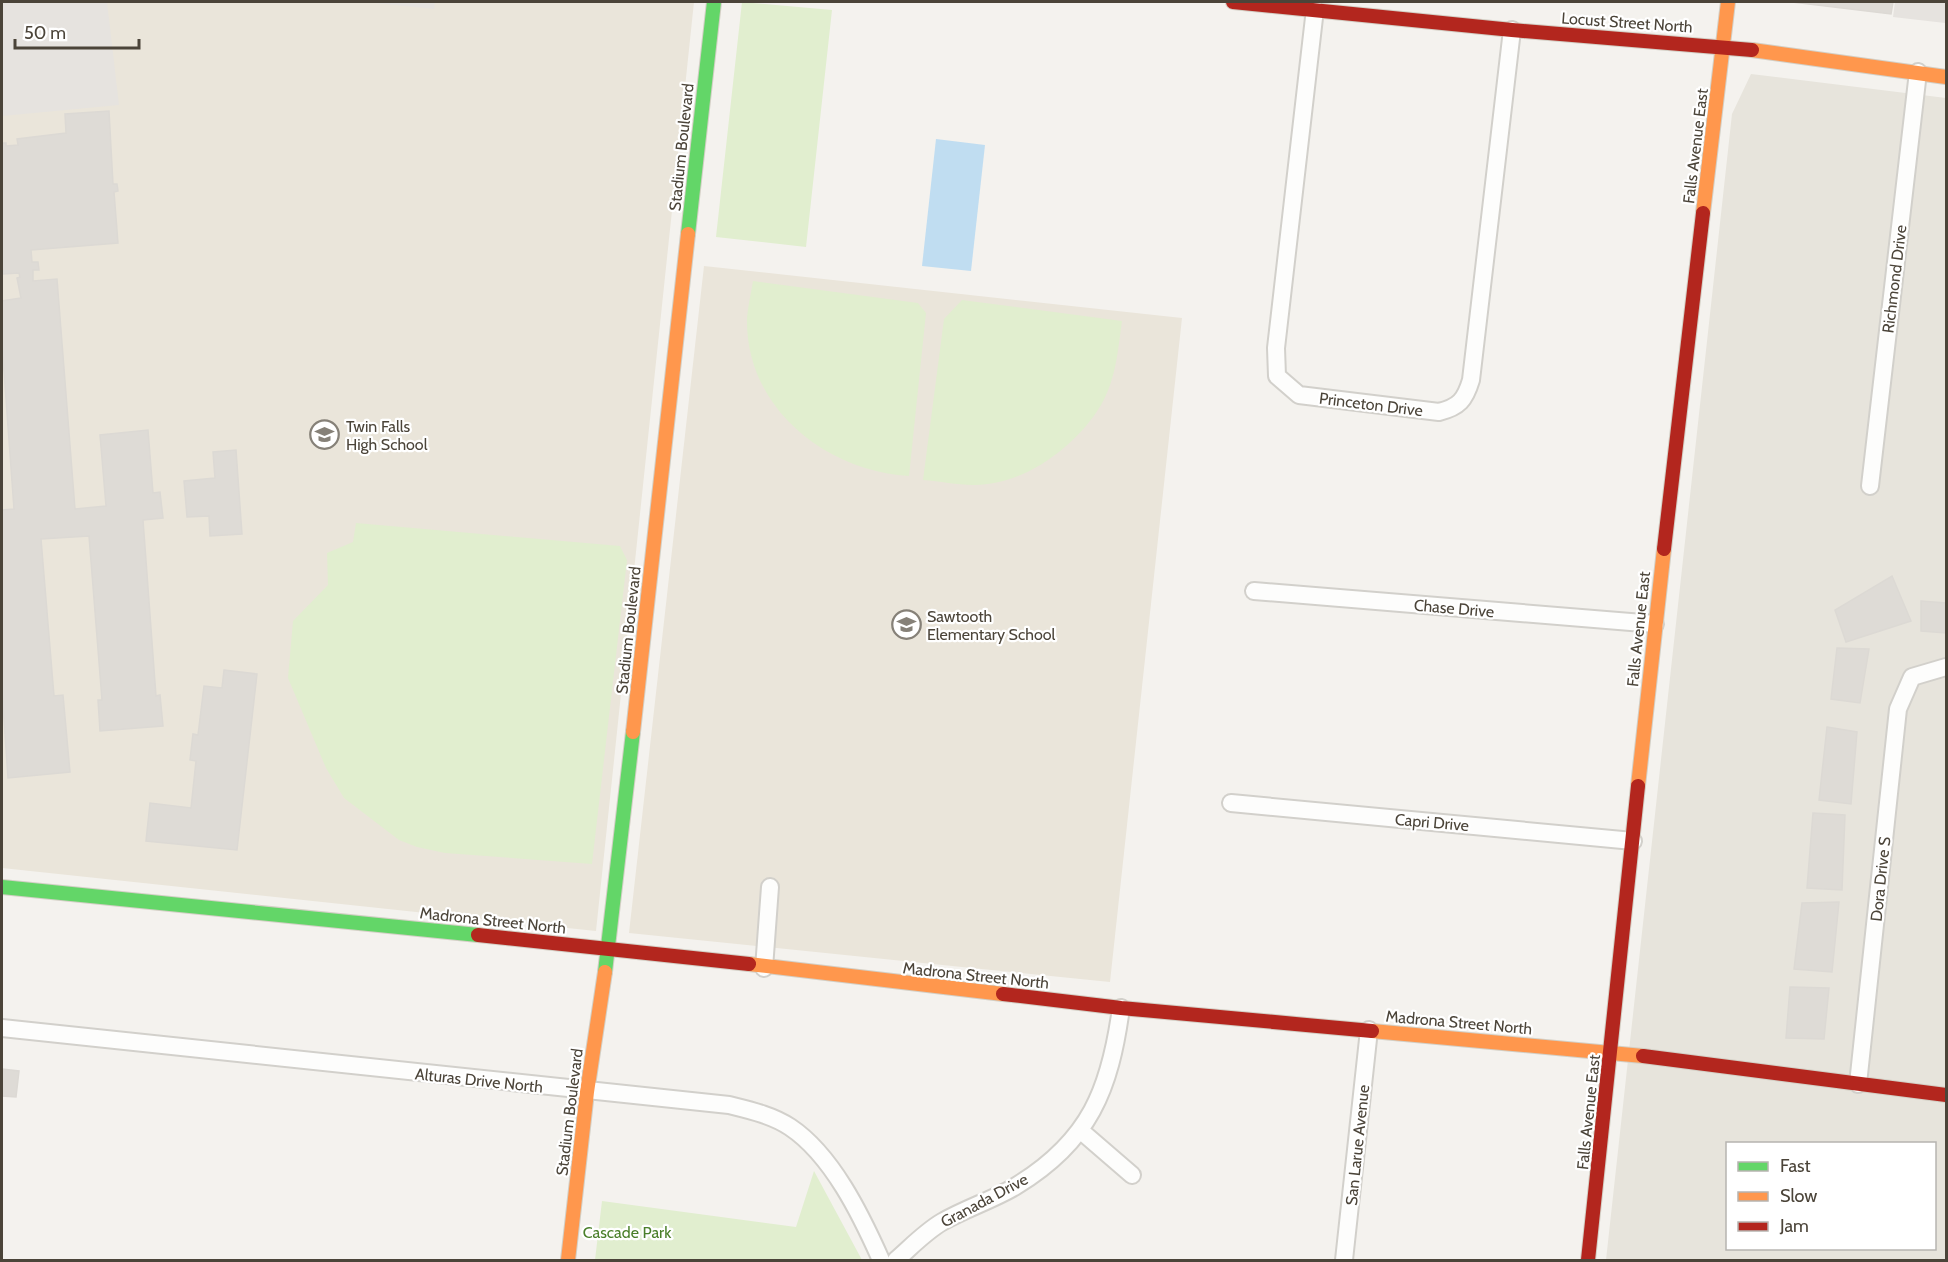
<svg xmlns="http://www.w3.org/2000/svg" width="1948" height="1262" viewBox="0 0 1948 1262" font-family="Cabin,sans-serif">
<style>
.residential{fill:#e7e4dc;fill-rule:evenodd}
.education{fill:#eae5da}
.green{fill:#e1eecf}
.parking{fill:#e6e3df}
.water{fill:#c0ddf1}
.building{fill:#dedbd6;stroke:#dcd9d4;stroke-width:1.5}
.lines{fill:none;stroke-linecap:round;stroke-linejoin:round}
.street-casing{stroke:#d2d0cb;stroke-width:20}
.fast-casing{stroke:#d3cfc5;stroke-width:16}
.slow-casing{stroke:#d3cfc5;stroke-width:16}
.jam-casing{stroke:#d3cfc5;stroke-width:16}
.street{stroke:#fdfdfc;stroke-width:16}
.fast{stroke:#63d668;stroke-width:14}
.slow{stroke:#ff974d;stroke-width:14}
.jam{stroke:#b3261e;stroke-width:14}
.labels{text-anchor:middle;stroke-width:4.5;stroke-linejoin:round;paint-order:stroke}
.street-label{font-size:16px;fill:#4b4439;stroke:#fff}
.poi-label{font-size:16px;fill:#4b4439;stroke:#fff;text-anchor:start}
.park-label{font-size:16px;fill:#4a7f2a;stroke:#fff}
</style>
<rect width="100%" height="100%" fill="#f4f2ee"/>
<path class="residential" d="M 1751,74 L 1946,98 L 1946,1260 L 1606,1260 L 1732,114 ZM 1728,1144 L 1934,1144 L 1934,1248 L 1728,1248 Z"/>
<path class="education" d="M 2,2 L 694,2 L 596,931 L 2,868 Z
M 704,266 L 1182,318 L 1110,982 L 629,933 Z"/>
<path class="green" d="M 742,2 L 832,10 L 806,247 L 716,237 Z
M 753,281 L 918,303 L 926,313 L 909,476 C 826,471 745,408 747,318 C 748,306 751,293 753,281 Z
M 962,300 L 1122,321 C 1118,349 1116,380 1101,405 C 1076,447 1023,486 973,485 C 957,485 940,481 923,480 L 944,319 Z
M 356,523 L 620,546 L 627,560 L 592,864 L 445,853 L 417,847 L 399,840 L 344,798 L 326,768 L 288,678 L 293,621 L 328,585 L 327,553 L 353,542 Z
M 814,1171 L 862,1260 L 595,1260 L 602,1201 L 796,1227 Z"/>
<path class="parking" d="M 2,2 L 107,2 L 119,105 L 2,116 Z
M 365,2 L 435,2 L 434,9 Z
M 1895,2 L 1946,2 L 1945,23 L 1893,17 Z"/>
<path class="water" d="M 936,139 L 985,145 L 971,271 L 922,266 Z"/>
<path class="building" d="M 1792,2 L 1893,2 L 1891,14 Z
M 109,111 L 113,184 L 117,184 L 118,191 L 114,192 L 118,243 L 31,250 L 32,262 L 38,262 L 39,270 L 33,270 L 33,281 L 57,279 L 75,509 L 106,506 L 100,435 L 148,430 L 153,493 L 160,492 L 163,518 L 143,520 L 156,696 L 160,695 L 163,726 L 100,731 L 98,700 L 102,700 L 89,536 L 41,539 L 54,696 L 63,695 L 70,772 L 8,778 L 2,691 L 2,510 L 14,509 L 2,344 L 2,301 L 21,298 L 17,278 L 20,277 L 19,273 L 3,274 L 2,263 L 2,143 L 6,143 L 6,146 L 18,145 L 17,139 L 66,133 L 65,114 Z
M 236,450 L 242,534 L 210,536 L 209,516 L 187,517 L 184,481 L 215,478 L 213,452 Z
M 1892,576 L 1911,621 L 1846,642 L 1835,610 Z
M 1921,601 L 1946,603 L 1946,633 L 1921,631 Z
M 1837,648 L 1869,649 L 1860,703 L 1831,699 Z
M 224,670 L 257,674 L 237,850 L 146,841 L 150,803 L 191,808 L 196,761 L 190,760 L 193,734 L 198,735 L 204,686 L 222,688 Z
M 1827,727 L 1857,732 L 1851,804 L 1819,800 Z
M 1813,813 L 1845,815 L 1842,890 L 1807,888 Z
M 1839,902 L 1832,972 L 1794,969 L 1802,903 Z
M 1790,987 L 1829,988 L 1824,1039 L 1786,1038 Z
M 2,1069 L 19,1071 L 16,1097 L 2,1096 Z"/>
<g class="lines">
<defs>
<path id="street" d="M 1315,9 L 1276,348 L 1277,376 L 1299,395 L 1439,412 C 1459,407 1465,400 1471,380 L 1512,30
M 1870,486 L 1918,72
M 1254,591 L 1655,624
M 1231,803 L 1633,841
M 764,968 L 770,887
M 2,1028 L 729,1105 C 749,1110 772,1115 790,1127 C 832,1155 861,1215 881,1260
M 1858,1084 L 1898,709 L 1912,677 L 1946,667
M 1081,1131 L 1132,1175
M 896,1260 C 911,1247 925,1232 942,1222 C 966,1208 993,1200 1016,1186 C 1090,1141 1110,1089 1121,1008
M 1344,1260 L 1369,1030"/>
<path id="fast" d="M 688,234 L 714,2
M 2,887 L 478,935
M 605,972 L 633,732"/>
<path id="slow" d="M 1752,50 L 1946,77
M 1703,213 L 1728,2
M 633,732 L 688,234
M 1638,786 L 1664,549
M 749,964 L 1003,994
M 1372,1031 L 1643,1056
M 568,1260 L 587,1092 L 605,972"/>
<path id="jam" d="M 1233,2 L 1512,30 L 1752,50
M 1664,549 L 1703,213
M 478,935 L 749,964
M 1003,994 L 1121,1008 L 1372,1031
M 1643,1056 L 1946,1095
M 1588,1260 L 1638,786"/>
</defs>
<use href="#street" class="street-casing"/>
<use href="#fast" class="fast-casing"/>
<use href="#slow" class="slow-casing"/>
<use href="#jam" class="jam-casing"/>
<use href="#street" class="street"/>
<use href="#fast" class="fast"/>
<use href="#slow" class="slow"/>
<use href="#jam" class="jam"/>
</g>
<defs>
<symbol id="school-ring" viewBox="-11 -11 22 22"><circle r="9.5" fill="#fff" stroke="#868178" stroke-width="1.5"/><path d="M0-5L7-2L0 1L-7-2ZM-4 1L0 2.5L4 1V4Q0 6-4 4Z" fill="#868178"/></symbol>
</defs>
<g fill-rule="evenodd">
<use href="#school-ring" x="308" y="418" width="33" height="33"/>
<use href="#school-ring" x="890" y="608" width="33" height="33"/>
</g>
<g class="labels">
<g class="street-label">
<text transform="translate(1627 22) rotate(4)" y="6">Locust Street North</text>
<text transform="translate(1695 146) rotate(-83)" y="6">Falls Avenue East</text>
<text transform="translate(681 147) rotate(-84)" y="6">Stadium Boulevard</text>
<text transform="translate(1894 279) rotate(-83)" y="6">Richmond Drive</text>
<text transform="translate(1371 404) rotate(7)" y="6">Princeton Drive</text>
<text transform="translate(1454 608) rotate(5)" y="6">Chase Drive</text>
<text transform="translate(1638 629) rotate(-84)" y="6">Falls Avenue East</text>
<text transform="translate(628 630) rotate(-84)" y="6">Stadium Boulevard</text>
<text transform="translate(1432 822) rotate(5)" y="6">Capri Drive</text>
<text transform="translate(1880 879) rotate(-84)" y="6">Dora Drive S</text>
<text transform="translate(493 920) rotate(6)" y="6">Madrona Street North</text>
<text transform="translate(976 975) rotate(6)" y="6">Madrona Street North</text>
<text transform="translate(1459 1022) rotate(5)" y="6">Madrona Street North</text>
<text transform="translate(479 1080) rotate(6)" y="6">Alturas Drive North</text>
<text transform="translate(569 1112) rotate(-83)" y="6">Stadium Boulevard</text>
<text transform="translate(1588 1112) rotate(-84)" y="6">Falls Avenue East</text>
<text transform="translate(1357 1145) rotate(-84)" y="6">San Larue Avenue</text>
<text transform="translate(984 1200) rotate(-28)" y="6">Granada Drive</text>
</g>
<g class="poi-label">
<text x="346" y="432">Twin Falls<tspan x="346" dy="18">High School</tspan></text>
<text x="927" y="622">Sawtooth<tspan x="927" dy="18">Elementary School</tspan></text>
</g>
<g class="park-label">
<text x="627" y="1238">Cascade Park</text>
</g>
</g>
<rect width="1948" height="1262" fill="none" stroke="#4b4439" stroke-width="6"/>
<rect x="1726" y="1142" width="210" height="108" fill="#ffffff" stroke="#b7b4b0" stroke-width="1.5"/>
<rect x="1738" y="1162" width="30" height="9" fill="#63d668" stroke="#b7b4b0" stroke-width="1.5"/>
<text x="1780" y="1172" font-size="18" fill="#4b4439">Fast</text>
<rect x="1738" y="1192" width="30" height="9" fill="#ff974d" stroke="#b7b4b0" stroke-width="1.5"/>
<text x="1780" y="1202" font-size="18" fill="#4b4439">Slow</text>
<rect x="1738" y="1222" width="30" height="9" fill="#b3261e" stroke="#b7b4b0" stroke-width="1.5"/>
<text x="1780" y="1232" font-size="18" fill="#4b4439">Jam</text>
<path d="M15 39v9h124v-9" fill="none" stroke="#4b4439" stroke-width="3"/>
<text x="24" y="39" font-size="18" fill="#4b4439" stroke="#ffffff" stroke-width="4.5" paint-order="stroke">50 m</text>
</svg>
